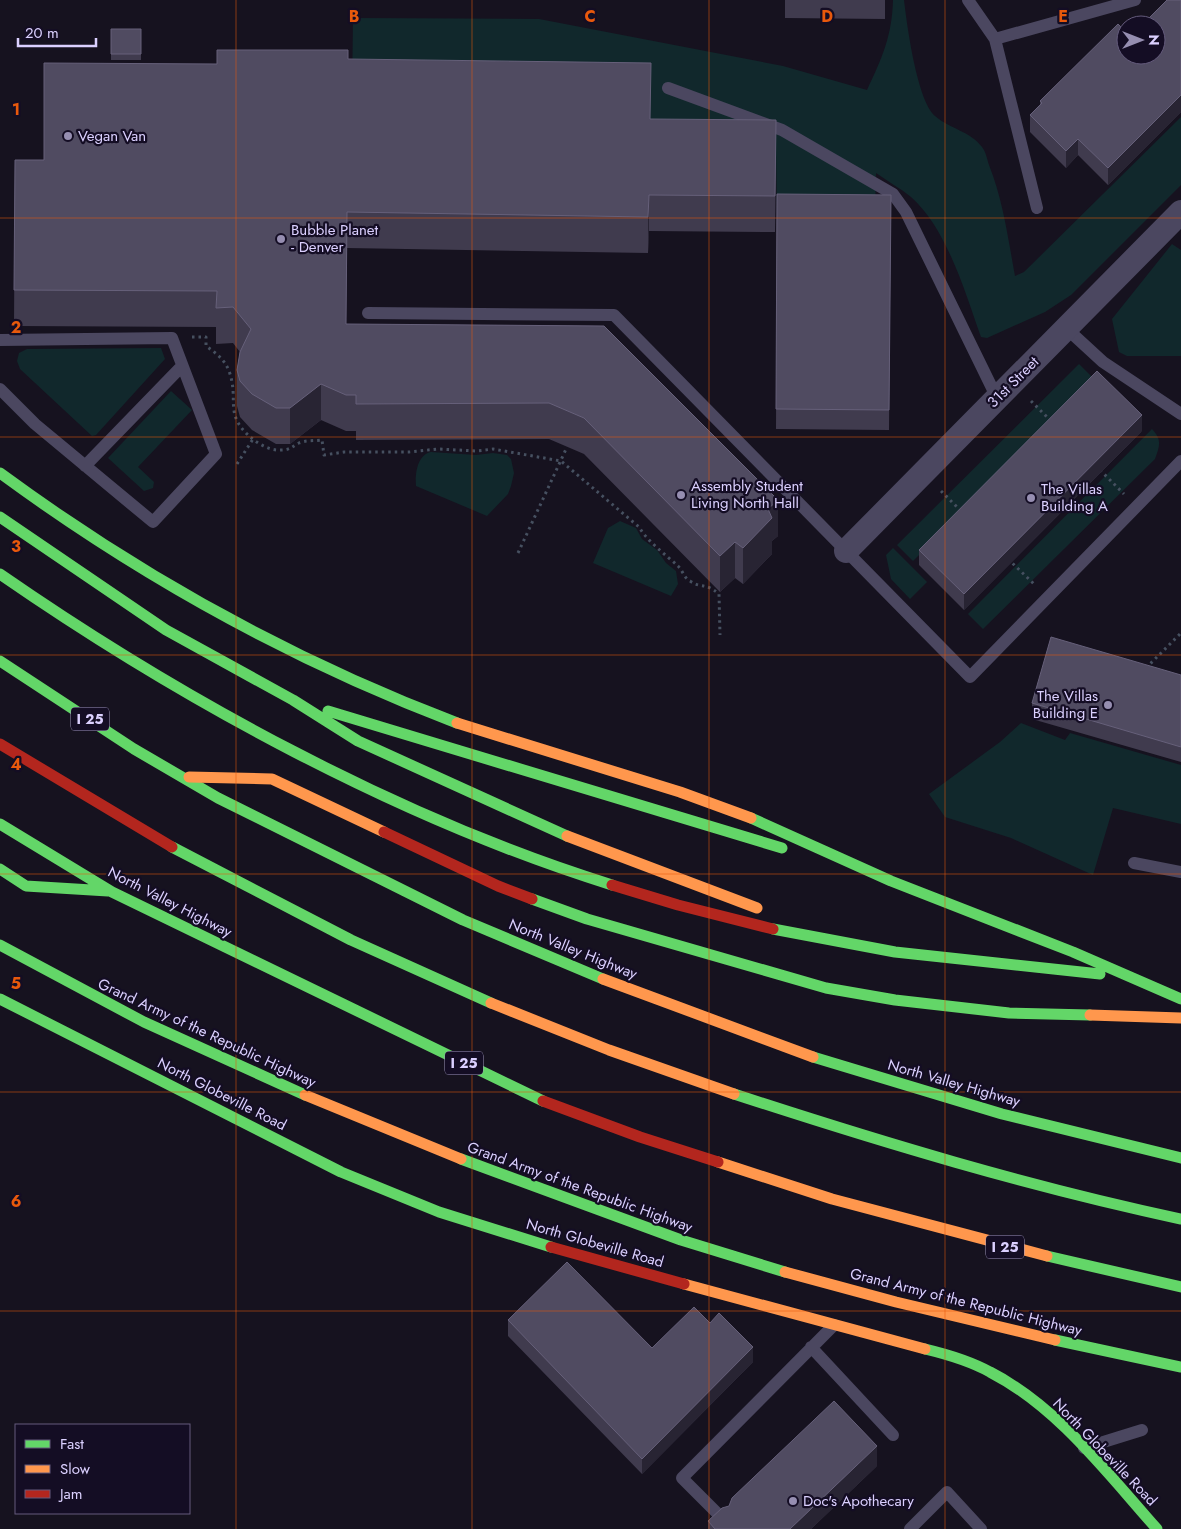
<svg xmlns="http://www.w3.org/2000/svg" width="1181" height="1529" viewBox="0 0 1181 1529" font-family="Jost,sans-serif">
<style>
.green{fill:#11282c}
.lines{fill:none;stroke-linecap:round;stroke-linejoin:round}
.path{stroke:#465060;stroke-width:3;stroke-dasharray:2.5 4;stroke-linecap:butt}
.lane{stroke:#4b4760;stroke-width:12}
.street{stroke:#4b4760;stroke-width:24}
.fast{stroke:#63d668;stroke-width:11}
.slow{stroke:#ff974d;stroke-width:11}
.jam{stroke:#b3261e;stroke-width:11}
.wall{fill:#403b4e}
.shaded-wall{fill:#282433}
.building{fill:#504b61;stroke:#66607a}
.grid{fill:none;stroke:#e8590c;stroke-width:1;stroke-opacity:0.55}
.poi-dot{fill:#968eb1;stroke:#140d24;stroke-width:2}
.labels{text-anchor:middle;stroke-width:4.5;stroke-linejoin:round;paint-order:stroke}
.shield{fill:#140d24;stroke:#9f96bd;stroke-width:1}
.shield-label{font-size:14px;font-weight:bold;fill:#dbd0ff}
.poi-label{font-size:15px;fill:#dbd0ff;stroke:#140d24;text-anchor:start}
.street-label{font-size:15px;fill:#dbd0ff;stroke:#140d24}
.grid-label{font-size:16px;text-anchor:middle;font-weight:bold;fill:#e8590c;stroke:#140d24;stroke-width:4.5;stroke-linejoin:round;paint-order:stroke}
</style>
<rect width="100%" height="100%" fill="#16121f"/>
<path class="green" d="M 893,0 L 904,0 C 907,25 917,100 935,116 C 950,129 970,131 982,147 C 986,152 987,159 989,165 C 1003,200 1008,238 1015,276 L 1024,272 L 1181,117 L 1181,185 L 1071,295 L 1045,312 L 987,338 L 981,337 C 965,292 947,229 911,197 C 900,188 887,181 876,173 L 875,215 L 777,214 L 776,156 L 352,95 L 353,18 L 539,19 L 783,66 L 867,90 C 882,58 892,36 893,0 Z
M 1172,244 L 1181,250 L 1181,356 L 1127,356 L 1119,352 L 1112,319 Z
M 161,348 L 165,359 L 96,435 L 92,436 L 20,369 L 17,361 L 19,353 L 27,349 Z
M 1079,364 L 1095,380 L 913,561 L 897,545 Z
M 171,391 L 192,410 L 138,467 L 154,482 L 153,488 L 144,491 L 108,458 Z
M 1152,429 C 1162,440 1160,445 1155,459 L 983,629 L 968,614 Z
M 431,452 L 476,455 L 493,453 L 507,455 L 511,459 L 514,473 L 511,486 L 508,494 L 487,516 L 416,486 C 415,474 417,455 431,452 Z
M 620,521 L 636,528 L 642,539 L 657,550 L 666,563 L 676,571 L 678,584 L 671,596 L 593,563 L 608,528 Z
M 893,548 L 927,582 L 910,599 L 891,579 L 886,555 Z
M 1021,723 L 1065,740 L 1070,733 L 1181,765 L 1181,824 L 1113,808 L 1093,875 L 1011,838 L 945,817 L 929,794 L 1000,742 Z"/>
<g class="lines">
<path class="path" d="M 192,337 L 206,337 L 206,346 C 216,353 225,360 229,371 C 240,401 222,415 254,440 C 262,446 272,451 282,450 C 290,450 293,446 299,443 C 305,440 316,441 322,440 L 324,455 L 344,452 L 409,452 L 438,449 L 477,451 L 493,449 L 561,461 L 639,527 C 647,541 666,555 678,566 C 683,571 684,578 690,581 C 702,589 705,582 719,594 L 720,635
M 1031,401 L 1051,421
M 237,464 L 253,439
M 1100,470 L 1124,494
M 941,491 L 962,512
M 518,553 L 567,447
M 1008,559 L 1034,584
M 1146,668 L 1181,633"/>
<path class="lane" d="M 968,0 L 995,39 L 1135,0
M 995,39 L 1037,208
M 668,88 L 782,130 L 893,194 L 906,212 L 997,398
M 368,313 L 614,315 L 970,677 L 1181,461
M 1066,328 L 1103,362 L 1181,414
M 0,340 L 172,338 L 216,454 L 153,522 L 35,424 L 0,389
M 85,466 L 182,366
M 1134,863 L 1181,872
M 811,1347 L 893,1435
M 1084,1448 L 1142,1430
M 724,1520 L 682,1478 L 834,1325
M 910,1529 L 947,1492 L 981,1529"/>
<path class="street" d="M 846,551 L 1181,212"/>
<path class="fast" d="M 0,473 C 143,578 291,660 457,723
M 0,517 L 166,630 L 293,700 L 358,741 L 567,836
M 0,574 C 182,700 400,819 612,885
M 0,661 L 134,749 L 218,798 L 463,920 L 603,979
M 328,711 L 782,848
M 751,818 L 891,881 L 1073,952 L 1181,999
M 0,824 L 112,892 L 543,1101
M 172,847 L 351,940 L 491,1003
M 0,869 L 26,886 L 108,891
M 532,899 L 587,919 L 826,988 L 895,1000 L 1009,1013 L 1090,1015
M 773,929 L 895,952 L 1100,974
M 0,945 L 144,1022 L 305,1095
M 0,999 L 341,1172 L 439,1212 L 551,1247
M 813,1057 L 1002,1114 L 1181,1158
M 734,1094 C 881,1142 1030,1187 1181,1219
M 461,1159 L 681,1240 L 785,1272
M 1047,1256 L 1181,1287
M 1055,1340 L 1181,1367
M 925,1349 C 946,1354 970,1361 990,1372 C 1058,1407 1107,1473 1157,1529"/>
<path class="slow" d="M 457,723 L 680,792 L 751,818
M 189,777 L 272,779 L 384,832
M 567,836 L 757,908
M 603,979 L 813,1057
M 491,1003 L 609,1050 L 734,1094
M 1090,1015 L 1181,1018
M 305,1095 L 461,1159
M 718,1162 L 832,1199 L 1047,1256
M 785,1272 L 896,1302 L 1055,1340
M 684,1284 L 925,1349"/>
<path class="jam" d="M 0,744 L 172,847
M 384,832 L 498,886 L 532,899
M 612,885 L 678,905 L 773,929
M 543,1101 L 640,1137 L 718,1162
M 551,1247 L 684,1284"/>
</g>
<path class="wall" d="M 785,0 L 885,0 L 885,19 L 785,18 Z
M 1181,0 L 1181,112 L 1108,185 L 1078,155 L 1066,168 L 1030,132 L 1030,115 L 1040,105 L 1040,101 L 1126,55 Z
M 111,29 L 141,29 L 141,60 L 111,60 Z
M 348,59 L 651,119 L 776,156 L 775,232 L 649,231 L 648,253 L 347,248 L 346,324 L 604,326 L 778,536 L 772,541 L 772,554 L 743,584 L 735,578 L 720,592 L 584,454 L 549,439 L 356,440 L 356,431 L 346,431 L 321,420 L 290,444 L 276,444 L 252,430 L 240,417 L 237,406 L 237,370 L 240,352 L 233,343 L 216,344 L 216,327 L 14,326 L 15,160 L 44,160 Z
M 777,194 L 891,195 L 889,430 L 776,429 Z
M 1142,431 L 964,610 L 919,565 L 919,550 Z
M 1181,675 L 1181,762 L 1032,719 L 1032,703 Z
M 508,1320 L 652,1348 L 710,1323 L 753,1362 L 642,1474 L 508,1336 Z
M 877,1466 L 811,1529 L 708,1529 L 708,1521 Z"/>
<path class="shaded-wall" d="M 1181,95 L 1181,112 L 1108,185 L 1108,168 Z
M 776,120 L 776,156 L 775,232 L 775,196 Z
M 1078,139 L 1078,155 L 1066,168 L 1066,151 Z
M 649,195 L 649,231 L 648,253 L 648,217 Z
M 321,384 L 321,420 L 290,444 L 290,408 Z
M 1142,415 L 1142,431 L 964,610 L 964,594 Z
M 778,500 L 778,536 L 772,541 L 772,554 L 743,584 L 743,548 L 768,509 Z
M 735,542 L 735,578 L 720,592 L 720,556 Z
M 753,1347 L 753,1362 L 642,1474 L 642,1459 Z
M 877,1446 L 877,1466 L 811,1529 L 790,1529 Z"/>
<path class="building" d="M 1167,0 L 1181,0 L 1181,95 L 1108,168 L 1078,139 L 1066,151 L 1030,115 L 1042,103 L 1040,101 L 1118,24 L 1126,32 L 1126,55 L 1156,55 L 1156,25 L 1142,25 Z
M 111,29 L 141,29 L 141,54 L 111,54 Z
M 217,50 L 348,50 L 348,59 L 651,63 L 650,119 L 776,120 L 775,196 L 649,195 L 648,217 L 347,212 L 346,324 L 604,326 L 778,500 L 768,509 L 772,518 L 743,548 L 735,542 L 720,556 L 584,418 L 549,403 L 356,404 L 356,395 L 346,395 L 321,384 L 290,408 L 276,408 L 252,394 L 240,381 L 237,370 L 240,352 L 251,329 L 233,307 L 216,308 L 217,291 L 14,290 L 15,160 L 44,160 L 44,63 L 217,64 Z
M 777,194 L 891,195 L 889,410 L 776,409 Z
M 1097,371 L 1142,415 L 964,594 L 919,550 Z
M 1051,637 L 1181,675 L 1181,747 L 1032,703 Z
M 567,1262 L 652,1348 L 694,1307 L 710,1323 L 719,1313 L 753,1347 L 642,1459 L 508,1320 Z
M 834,1401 L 877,1446 L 790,1529 L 715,1529 L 708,1521 L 722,1508 L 729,1506 L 732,1498 Z"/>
<path class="grid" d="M 236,0 L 236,1529M 472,0 L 472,1529M 709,0 L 709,1529M 945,0 L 945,1529M 0,218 L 1181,218M 0,437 L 1181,437M 0,655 L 1181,655M 0,874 L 1181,874M 0,1092 L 1181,1092M 0,1311 L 1181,1311"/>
<g class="poi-dot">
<circle cx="68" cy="136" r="5"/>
<circle cx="281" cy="239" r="5"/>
<circle cx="681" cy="495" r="5"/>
<circle cx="1031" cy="498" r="5"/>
<circle cx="1108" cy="705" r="5"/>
<circle cx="793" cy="1501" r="5"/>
</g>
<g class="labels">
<g class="shield">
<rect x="71" y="707.5" width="38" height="23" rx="4"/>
<rect x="445" y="1051.5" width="38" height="23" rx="4"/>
<rect x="986" y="1235.5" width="38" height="23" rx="4"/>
</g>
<g class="shield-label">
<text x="90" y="724">I 25</text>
<text x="464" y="1068">I 25</text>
<text x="1005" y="1252">I 25</text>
</g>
<g class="poi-label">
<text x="78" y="141">Vegan Van</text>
<text x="291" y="235">Bubble Planet<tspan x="291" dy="17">- Denver</tspan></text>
<text x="691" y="491">Assembly Student<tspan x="691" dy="17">Living North Hall</tspan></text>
<text x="1041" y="494">The Villas<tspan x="1041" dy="17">Building A</tspan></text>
<text x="1098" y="701" text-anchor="end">The Villas<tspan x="1098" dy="17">Building E</tspan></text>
<text x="803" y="1506">Doc's Apothecary</text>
</g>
<g class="street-label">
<text transform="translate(1013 382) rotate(-45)" y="5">31st Street</text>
<text transform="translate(170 902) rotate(27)" y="5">North Valley Highway</text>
<text transform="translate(573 949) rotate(22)" y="5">North Valley Highway</text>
<text transform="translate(207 1033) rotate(25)" y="5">Grand Army of the Republic Highway</text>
<text transform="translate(954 1083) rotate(16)" y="5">North Valley Highway</text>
<text transform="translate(222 1094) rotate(27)" y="5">North Globeville Road</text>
<text transform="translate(580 1187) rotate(20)" y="5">Grand Army of the Republic Highway</text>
<text transform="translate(595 1243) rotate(16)" y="5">North Globeville Road</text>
<text transform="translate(966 1302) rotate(14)" y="5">Grand Army of the Republic Highway</text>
<text transform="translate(1105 1452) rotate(46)" y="5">North Globeville Road</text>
</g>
</g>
<g class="grid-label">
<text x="354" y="22">B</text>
<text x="590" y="22">C</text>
<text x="827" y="22">D</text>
<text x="1063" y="22">E</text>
<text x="16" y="115">1</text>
<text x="16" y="333">2</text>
<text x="16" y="552">3</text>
<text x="16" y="770">4</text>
<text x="16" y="989">5</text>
<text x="16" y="1207">6</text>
</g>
<rect x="15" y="1424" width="175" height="90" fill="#140d24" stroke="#645b7c"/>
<rect x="25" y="1440" width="25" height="8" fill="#63d668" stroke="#645b7c"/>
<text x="60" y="1449" font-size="15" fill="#dbd0ff">Fast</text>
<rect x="25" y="1465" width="25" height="8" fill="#ff974d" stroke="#645b7c"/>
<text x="60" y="1474" font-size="15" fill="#dbd0ff">Slow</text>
<rect x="25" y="1490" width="25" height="8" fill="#b3261e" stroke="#645b7c"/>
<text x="60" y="1499" font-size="15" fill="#dbd0ff">Jam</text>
<g transform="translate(1141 40) rotate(90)"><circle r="24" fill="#140d24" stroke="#645b7c"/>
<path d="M0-4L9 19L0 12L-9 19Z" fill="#968eb1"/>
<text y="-8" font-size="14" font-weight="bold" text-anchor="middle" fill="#dbd0ff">N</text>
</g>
<path d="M18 38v8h78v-8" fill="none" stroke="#dbd0ff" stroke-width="2.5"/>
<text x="25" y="38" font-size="15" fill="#dbd0ff" stroke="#140d24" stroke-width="4" paint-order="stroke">20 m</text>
</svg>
